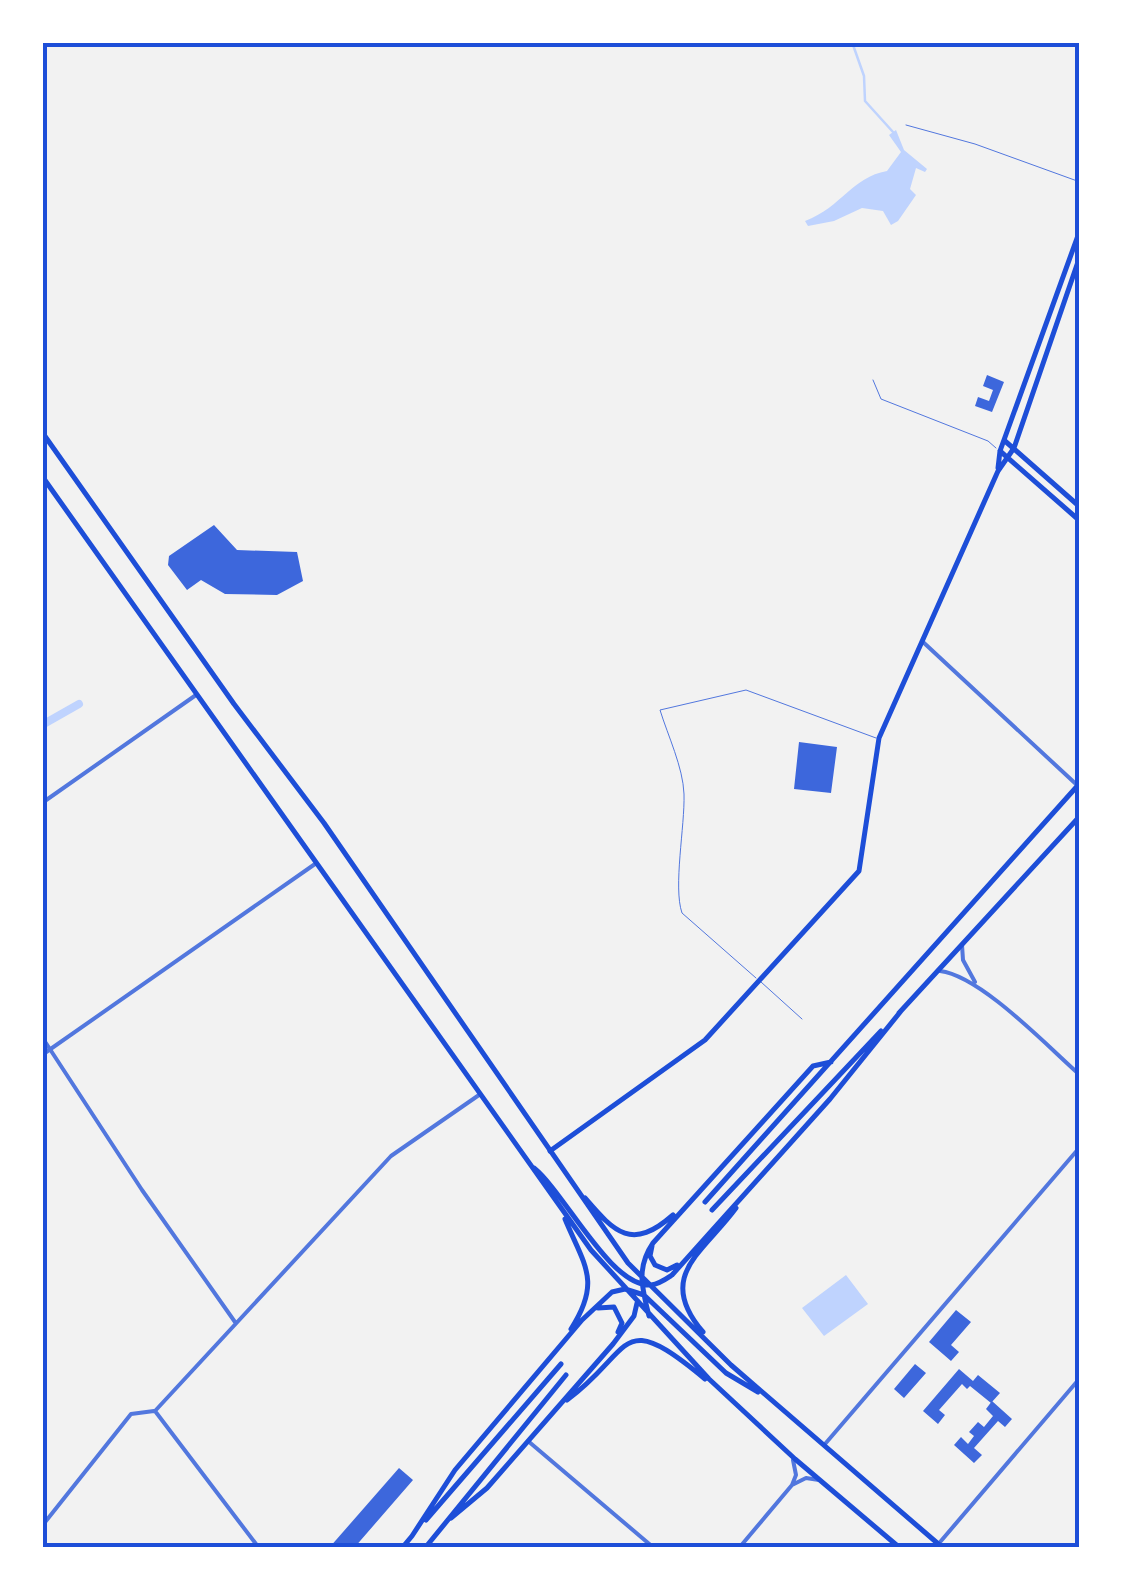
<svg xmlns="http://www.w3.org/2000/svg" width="1122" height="1590" viewBox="0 0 1122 1590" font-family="'Alegreya Sans',sans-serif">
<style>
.water{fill:#bfd3fe}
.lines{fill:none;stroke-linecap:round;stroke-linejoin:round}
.stream{stroke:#bfd3fe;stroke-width:2.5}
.canal{stroke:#bfd3fe;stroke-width:8}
.building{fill:#3d67dc}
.service{stroke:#5277de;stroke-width:1}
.minor{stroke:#5277de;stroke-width:4}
.tertiary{stroke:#5277de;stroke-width:4}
.secondary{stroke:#1d4ed8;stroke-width:5}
.primary{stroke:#1d4ed8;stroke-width:5}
.neatline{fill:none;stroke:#1d4ed8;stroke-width:4}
</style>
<rect width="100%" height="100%" fill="#f2f2f2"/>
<path class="water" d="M 896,130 L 904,150 L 927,169 L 925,172 L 916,168 L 910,189 L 916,195 L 898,221 L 891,225 L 883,211 L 862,208 L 834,221 L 808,226 L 805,221 C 842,207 852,177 887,171 L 901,152 L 889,135 Z
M 846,1275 L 868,1304 L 824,1336 L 802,1308 Z"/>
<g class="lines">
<path class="stream" d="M 852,42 L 864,76 L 865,101 L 893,132"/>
<path class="canal" d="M 42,725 L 79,704"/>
</g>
<path class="building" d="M 987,375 L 1004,382 L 992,412 L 975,406 L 978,397 L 989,401 L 993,390 L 983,386 Z
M 214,525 L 237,550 L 297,552 L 303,581 L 277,595 L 225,594 L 201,580 L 187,590 L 168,565 L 169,556 Z
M 799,742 L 837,747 L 831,793 L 794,789 Z
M 956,1310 L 971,1322 L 951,1345 L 959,1352 L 951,1361 L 929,1342 Z
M 915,1364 L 926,1373 L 904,1398 L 894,1389 Z
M 959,1369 L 973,1381 L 978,1375 L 1000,1393 L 991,1403 L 970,1386 L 967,1389 L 962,1384 L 939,1410 L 945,1415 L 938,1424 L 923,1411 Z
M 992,1401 L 1012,1419 L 1005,1427 L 998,1421 L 974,1448 L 982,1455 L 974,1463 L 954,1445 L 961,1437 L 968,1444 L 974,1436 L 969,1432 L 978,1422 L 984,1427 L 993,1416 L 986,1409 Z
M 399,1468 L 413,1480 L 354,1548 L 329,1548 Z"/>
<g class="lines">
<path class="service" d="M 906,125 L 975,144 L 1080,182
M 873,380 L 881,399 L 988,441 L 996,448
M 756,978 L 682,913 C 673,887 685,826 684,794 C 683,767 668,736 660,710 L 746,690 L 876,738
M 761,982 L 802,1019"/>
<path class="minor" d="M 923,642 L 1077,785
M 42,803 L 196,695
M 962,945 L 963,960 L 975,982
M 940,971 C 981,976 1047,1046 1080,1075
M 42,1037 L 142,1190 L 235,1322
M 42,1055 L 315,864
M 528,1441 L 654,1548
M 825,1444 L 1080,1147
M 793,1460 L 796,1475 L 792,1485 L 806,1478 L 819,1480
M 42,1526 L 131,1414 L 154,1411
M 259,1548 L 155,1411 L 391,1156 L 479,1095
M 739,1548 L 792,1485"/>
<path class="tertiary" d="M 935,1548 L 1080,1378"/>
<path class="secondary" d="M 1005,441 L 1080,507
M 1000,451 L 1080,521
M 998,468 L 1000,451 L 1080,230
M 550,1151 L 705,1040 L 859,871 L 879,738 L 998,471 L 1014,448 L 1080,256"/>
<path class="primary" d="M 42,432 L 234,704 L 324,823 L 628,1263 L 731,1365 L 943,1548
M 42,476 L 591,1250 L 709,1379 L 795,1459 L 900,1548
M 899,1013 L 1080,816
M 534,1168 C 565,1193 611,1288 651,1285 C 659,1284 666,1279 672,1275 L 830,1099 L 901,1011
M 585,1198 C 615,1233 632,1251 673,1215
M 705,1202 L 1080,783
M 712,1210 L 881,1031
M 565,1219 C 584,1265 602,1281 571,1329
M 652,1246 L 650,1256 L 655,1265 L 667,1270 L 677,1265
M 598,1308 L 614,1307 L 622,1323 L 618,1332
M 649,1316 C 642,1288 636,1268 653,1243 L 813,1066 L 831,1062
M 703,1332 C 655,1276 703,1253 736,1208
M 567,1400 C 635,1350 617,1306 705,1379
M 451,1518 L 487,1488 L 613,1344 L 634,1316 L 637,1303
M 426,1520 L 561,1364
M 412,1536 L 455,1470 L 582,1320 L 612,1292 L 625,1289 L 644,1295 L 726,1373 L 758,1392
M 402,1548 L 412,1536
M 425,1548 L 566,1375"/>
</g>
<rect width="1122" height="1590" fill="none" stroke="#ffffff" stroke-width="90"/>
<rect x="45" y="45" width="1032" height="1500" class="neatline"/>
</svg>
